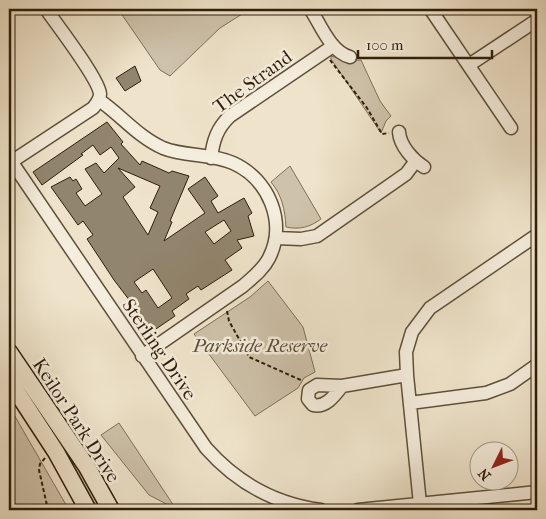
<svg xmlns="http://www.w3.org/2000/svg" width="546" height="519" viewBox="0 0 546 519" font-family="'IM FELL French Canon',serif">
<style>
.green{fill:#cec2aa;stroke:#7e705a}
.building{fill:#92856e;stroke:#2e1e0a;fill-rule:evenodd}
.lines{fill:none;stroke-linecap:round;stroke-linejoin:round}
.minor-casing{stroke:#5e503a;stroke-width:15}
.major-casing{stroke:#2e1e0a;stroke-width:19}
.path{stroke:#2e1e0a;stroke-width:2;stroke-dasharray:4 2.5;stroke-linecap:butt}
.minor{stroke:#f5eddd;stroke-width:12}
.major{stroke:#efe4cb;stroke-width:16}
.labels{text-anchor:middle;stroke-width:5;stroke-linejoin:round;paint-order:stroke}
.street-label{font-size:19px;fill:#2e1e0a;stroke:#f5eddd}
.park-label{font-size:19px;font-style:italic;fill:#5e4f3a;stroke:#f5eddd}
</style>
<rect width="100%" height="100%" fill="#efe4cb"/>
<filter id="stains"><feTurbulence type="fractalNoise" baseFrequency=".004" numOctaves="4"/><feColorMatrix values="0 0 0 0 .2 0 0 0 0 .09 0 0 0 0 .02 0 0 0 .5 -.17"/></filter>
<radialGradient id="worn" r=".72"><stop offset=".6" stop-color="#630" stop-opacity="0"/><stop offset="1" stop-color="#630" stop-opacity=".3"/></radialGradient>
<path class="green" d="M 118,9 L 250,9 L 220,28 L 170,76 L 160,70 Z
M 331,56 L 349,61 L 361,60 L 380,101 L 391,116 L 386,121 L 381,133 L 331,59 Z
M 290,166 L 321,219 C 310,227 300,230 286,227 C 285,210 282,195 271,182 Z
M 268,281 L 303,327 L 315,372 L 304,378 L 298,388 L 255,416 L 194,334 L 250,297 Z
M 9,361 L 105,510 L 93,510 L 41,418 L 9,371 Z
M 9,406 L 69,510 L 9,510 Z
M 119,423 L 176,509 L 149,495 L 101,435 Z"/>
<path class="building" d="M 135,66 L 141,81 L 125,91 L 116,78 Z
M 107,122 L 123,142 L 121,144 L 140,165 L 142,161 L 169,173 L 172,171 L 189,176 L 170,221 L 172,222 L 164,241 L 205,213 L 188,189 L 205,177 L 218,196 L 211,201 L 218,213 L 244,198 L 252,213 L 248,216 L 254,236 L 237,240 L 242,248 L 225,260 L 232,270 L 201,290 L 198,286 L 186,294 L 189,299 L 172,311 L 175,316 L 150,333 L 141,319 L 143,318 L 114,280 L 87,239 L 93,235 L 83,221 L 78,225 L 51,187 L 70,177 L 73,181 L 76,179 L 82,189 L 76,193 L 85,206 L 102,194 L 85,169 L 96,163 L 104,173 L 119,158 L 111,147 L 100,155 L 93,145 L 81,154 L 83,155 L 42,185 L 33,172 ZM 118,168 L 160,186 L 150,208 L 158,212 L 148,235 L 123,197 L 135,187 ZM 224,220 L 231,231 L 214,244 L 205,232 ZM 153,269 L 172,298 L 158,308 L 146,290 L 142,293 L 134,282 Z"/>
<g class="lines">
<defs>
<path id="minor" d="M 311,10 C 321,26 331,52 350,57
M 431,10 L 511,128
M 469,65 L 537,20
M 99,100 C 121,115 138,137 163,148 C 185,157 211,153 233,163 C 269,179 287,223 269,258 C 263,270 252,278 243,286 L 142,356
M 399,132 C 400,146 413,160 424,167
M 9,158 L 206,448 C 237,483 275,504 321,510
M 211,158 C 213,141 217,128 230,116 L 333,46
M 11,162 L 93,108 C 96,104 100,100 100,94 C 99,79 57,25 46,9
M 276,238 L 301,239 L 317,236 L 406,174 L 415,162
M 342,386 C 335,395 326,408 313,405 L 308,399 L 309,390 L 317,385 L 342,386 L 407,375
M 410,403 L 486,393 L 510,384 L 537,365
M 420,504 L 407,375 L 406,352 L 412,332 L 430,308 L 537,235
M 358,510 L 537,492"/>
<path id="major" d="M 9,352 L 87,467 L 111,510
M 9,380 L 56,452 L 88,510"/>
</defs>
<use href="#minor" class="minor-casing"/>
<use href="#major" class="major-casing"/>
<path class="path" d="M 330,60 L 367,108 L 382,134 L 389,133
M 227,311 L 229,321 L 249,357 L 303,381
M 45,458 L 40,464 L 39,470 L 48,510"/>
<use href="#minor" class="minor"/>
<use href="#major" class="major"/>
</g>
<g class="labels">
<g class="street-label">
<text transform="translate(252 81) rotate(-36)" y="7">The Strand</text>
<text transform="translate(160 349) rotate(56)" y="7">Sterling Drive</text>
<text transform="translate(77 420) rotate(57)" y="7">Keilor Park Drive</text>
</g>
<g class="park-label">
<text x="260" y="352">Parkside Reserve</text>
</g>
</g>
<rect width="546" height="519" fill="none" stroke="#efe4cb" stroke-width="30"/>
<rect x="10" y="10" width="526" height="499" fill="none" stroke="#2e1e0a" stroke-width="2.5"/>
<rect x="15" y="15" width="516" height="489" fill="none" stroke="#2e1e0a"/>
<g transform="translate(494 466) rotate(228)"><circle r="24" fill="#f5eddd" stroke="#a59a89"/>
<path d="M0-4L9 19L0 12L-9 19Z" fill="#8f2418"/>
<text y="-8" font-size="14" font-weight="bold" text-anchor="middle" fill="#2e1e0a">N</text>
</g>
<path d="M358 50v8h134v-8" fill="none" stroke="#2e1e0a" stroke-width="2.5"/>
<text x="366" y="50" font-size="15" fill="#2e1e0a" stroke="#f5eddd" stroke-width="4" paint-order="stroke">100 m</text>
<rect width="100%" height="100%" filter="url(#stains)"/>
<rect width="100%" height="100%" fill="url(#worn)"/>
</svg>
